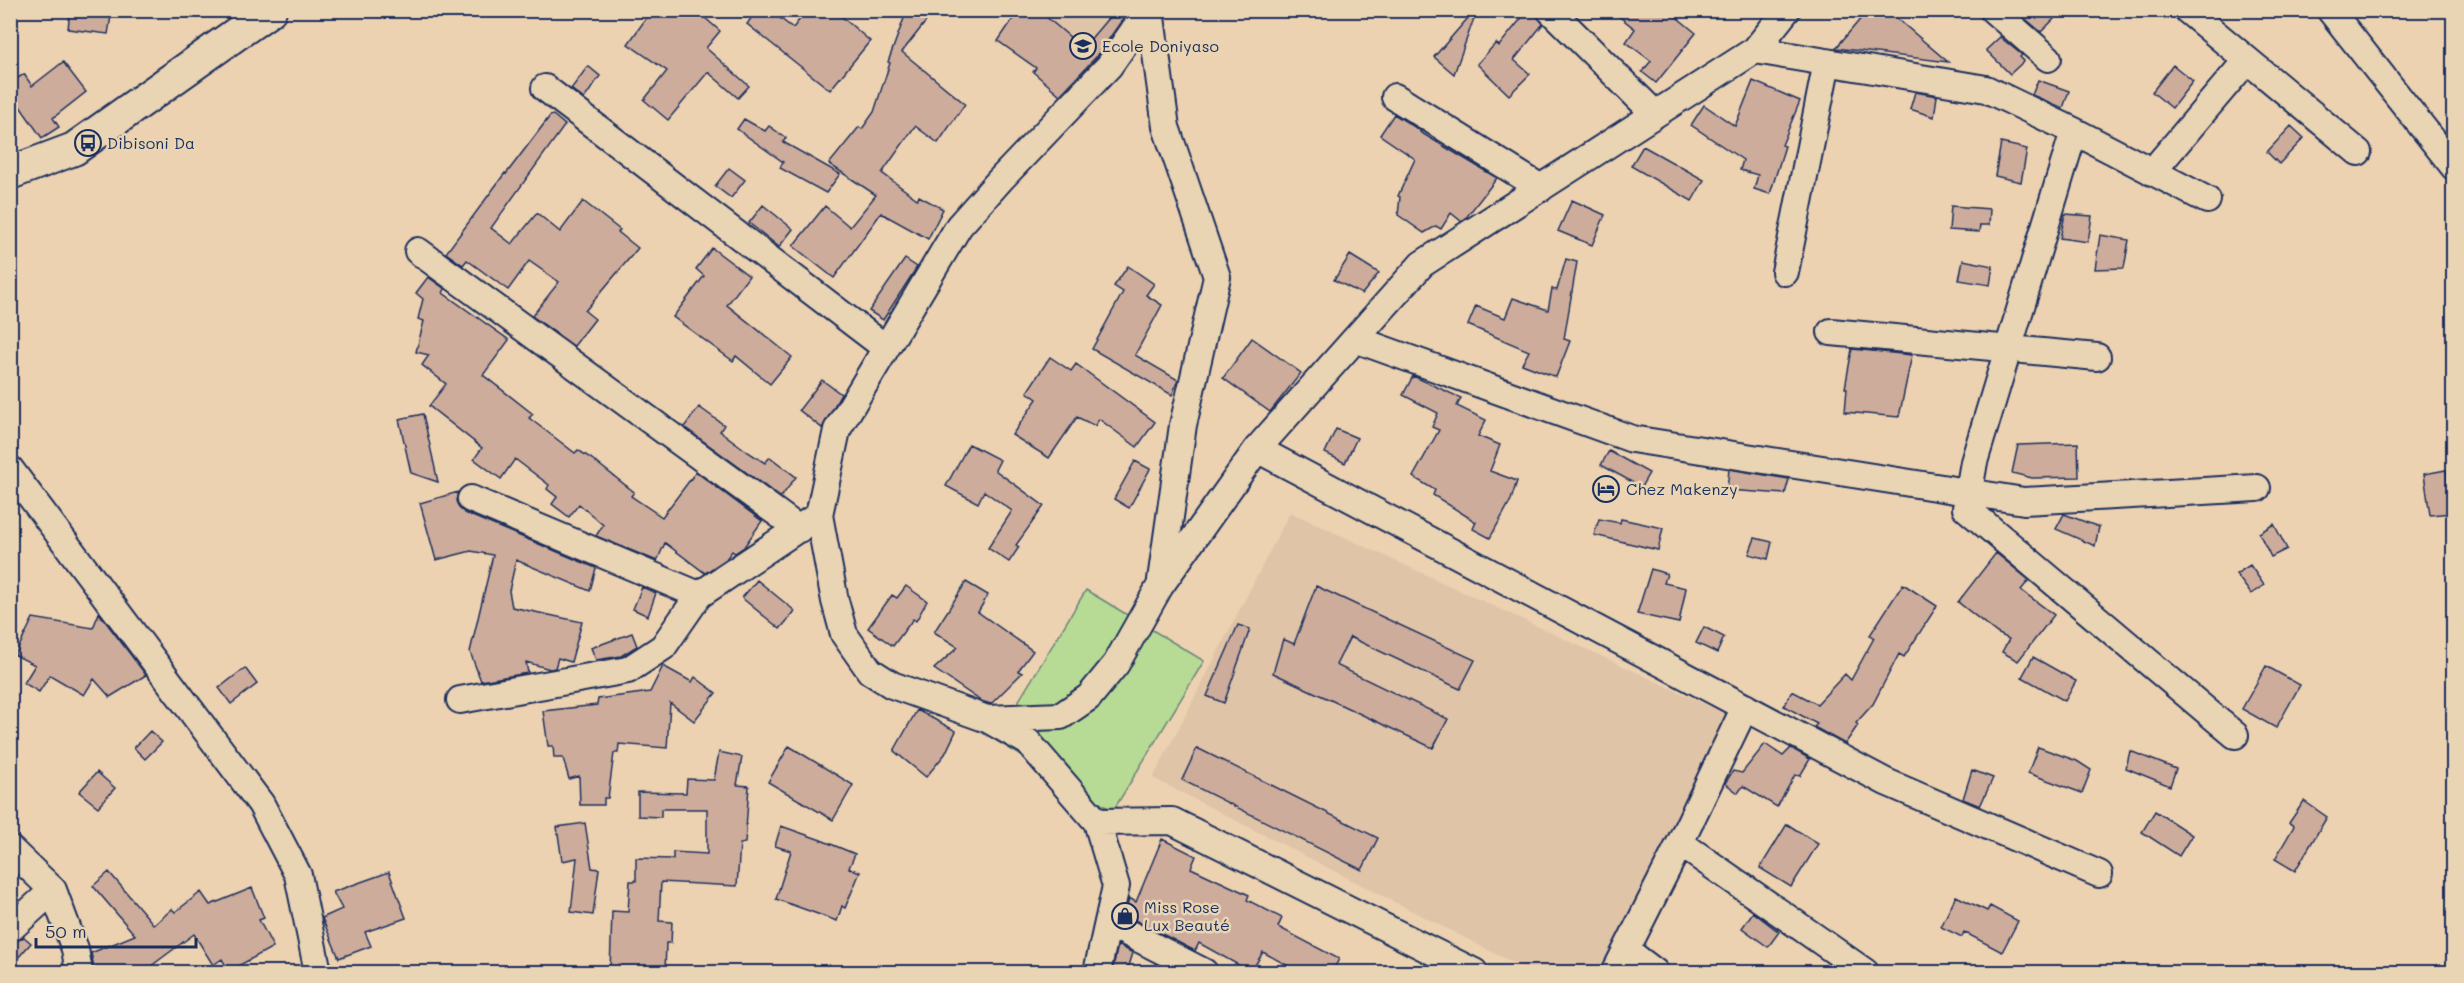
<svg xmlns="http://www.w3.org/2000/svg" width="2464" height="983" viewBox="0 0 2464 983" font-family="Mali,sans-serif">
<style>
.built{fill:#e0c4a8}
.green{fill:#b7da94;stroke:#698479;stroke-width:1.5}
.building{fill:#ceac9b;stroke:#1b2f5e;stroke-width:1.5}
.lines{fill:none;stroke-linecap:round;stroke-linejoin:round}
.minor-casing{stroke:#1b2f5e;stroke-width:30}
.tertiary-casing{stroke:#1b2f5e;stroke-width:36}
.minor{stroke:#e9d4b3;stroke-width:26}
.tertiary{stroke:#e9d4b3;stroke-width:32}
.labels{text-anchor:middle;stroke-width:5;stroke-linejoin:round;paint-order:stroke}
.poi-label{font-size:16px;fill:#1b2f5e;stroke:#e9d4b3;text-anchor:start}
</style>
<rect width="100%" height="100%" fill="#edd2b1"/>
<filter id="ink" filterUnits="userSpaceOnUse"><feTurbulence type="fractalNoise" baseFrequency=".0167" numOctaves="2"/><feDisplacementMap in="SourceGraphic" scale="12" xChannelSelector="R" yChannelSelector="G"/><feConvolveMatrix kernelMatrix="1 2 1 2 8 2 1 2 1" color-interpolation-filters="sRGB"/></filter>
<g filter="url(#ink)">
<path class="built" d="M 1015,10 L 1142,11 L 1092,77 L 1011,16 Z
M 1290,512 L 1729,715 L 1601,972 L 1531,972 L 1153,778 Z"/>
<path class="green" d="M 1086,590 L 1204,661 L 1113,811 L 995,740 Z"/>
<path class="building" d="M 70,10 L 112,10 L 108,34 L 68,29 Z
M 652,10 L 696,10 L 720,31 L 706,48 L 749,86 L 738,98 L 708,72 L 668,120 L 644,100 L 667,71 L 628,44 Z
M 757,10 L 769,10 L 793,28 L 807,10 L 834,10 L 870,41 L 830,90 L 747,24 Z
M 907,10 L 935,10 L 902,52 L 965,104 L 938,143 L 915,126 L 882,173 L 917,199 L 919,196 L 943,209 L 928,239 L 881,213 L 834,278 L 793,246 L 825,206 L 850,227 L 876,195 L 829,164 L 859,127 L 862,129 L 874,112 L 890,63 L 888,62 Z
M 1019,10 L 1038,10 L 1083,48 L 1115,10 L 1129,10 L 1097,56 L 1060,95 L 1033,72 L 1036,68 L 998,41 Z
M 1475,10 L 1477,10 L 1454,74 L 1434,57 Z
M 1528,10 L 1535,10 L 1543,24 L 1514,60 L 1530,74 L 1509,95 L 1477,64 L 1496,43 L 1499,46 Z
M 1611,10 L 1668,10 L 1696,33 L 1656,83 L 1642,72 L 1651,61 L 1626,42 L 1635,29 Z
M 1868,10 L 1887,10 L 1948,62 L 1836,48 Z
M 2025,10 L 2044,10 L 2054,19 L 2041,32 L 2021,15 Z
M 2000,37 L 2022,55 L 2020,57 L 2024,61 L 2010,74 L 1986,50 Z
M 63,62 L 86,92 L 53,118 L 59,127 L 42,138 L 10,92 L 10,83 L 24,74 L 32,86 Z
M 2173,65 L 2193,81 L 2172,108 L 2152,92 Z
M 588,66 L 600,76 L 584,99 L 571,89 Z
M 2038,80 L 2069,91 L 2063,108 L 2032,95 Z
M 1753,81 L 1800,101 L 1782,145 L 1785,146 L 1770,194 L 1754,189 L 1758,175 L 1740,170 L 1743,160 L 1691,125 L 1704,105 L 1735,126 Z
M 1915,92 L 1937,96 L 1934,117 L 1910,109 Z
M 1394,114 L 1421,131 L 1420,132 L 1497,178 L 1465,219 L 1461,221 L 1451,213 L 1441,229 L 1436,226 L 1424,233 L 1398,215 L 1400,197 L 1398,196 L 1415,159 L 1380,135 Z
M 553,115 L 565,125 L 491,228 L 512,244 L 537,213 L 560,232 L 583,201 L 620,230 L 618,232 L 638,248 L 585,311 L 595,319 L 574,346 L 532,316 L 559,282 L 529,261 L 508,290 L 467,260 L 463,265 L 446,253 L 505,173 L 506,174 L 550,116 Z
M 744,119 L 765,131 L 769,126 L 786,138 L 783,142 L 840,174 L 826,193 L 780,168 L 783,162 L 737,129 Z
M 2291,126 L 2304,138 L 2279,164 L 2267,152 Z
M 2001,143 L 2027,149 L 2021,182 L 1995,176 Z
M 1643,146 L 1704,180 L 1692,201 L 1631,166 Z
M 729,168 L 745,180 L 731,198 L 715,186 Z
M 1572,200 L 1605,215 L 1592,245 L 1558,231 Z
M 763,205 L 793,229 L 779,247 L 749,223 Z
M 1951,206 L 1990,209 L 1989,225 L 1980,225 L 1979,232 L 1949,230 Z
M 2065,214 L 2092,216 L 2088,242 L 2060,238 Z
M 2100,235 L 2129,240 L 2124,268 L 2095,269 Z
M 712,248 L 749,276 L 727,305 L 792,357 L 770,384 L 736,356 L 733,361 L 673,317 L 704,276 L 696,269 Z
M 1350,255 L 1379,273 L 1362,294 L 1334,280 Z
M 905,259 L 917,267 L 883,320 L 869,311 Z
M 1566,259 L 1577,262 L 1564,339 L 1570,341 L 1556,377 L 1522,364 L 1529,351 L 1468,325 L 1476,306 L 1505,318 L 1513,298 L 1548,310 L 1552,289 L 1557,290 Z
M 1963,260 L 1993,266 L 1990,285 L 1959,280 Z
M 1128,266 L 1154,284 L 1146,295 L 1162,305 L 1135,355 L 1178,380 L 1172,395 L 1092,349 L 1123,292 L 1114,286 Z
M 428,277 L 445,289 L 443,293 L 509,340 L 483,375 L 533,414 L 529,418 L 575,453 L 578,450 L 592,459 L 634,492 L 631,496 L 662,517 L 696,472 L 762,521 L 744,547 L 735,553 L 732,551 L 726,559 L 705,573 L 665,543 L 657,561 L 596,536 L 603,525 L 579,504 L 569,517 L 552,504 L 557,497 L 547,489 L 549,485 L 515,459 L 501,479 L 474,459 L 482,448 L 429,406 L 446,384 L 422,365 L 429,355 L 416,352 L 424,321 L 418,319 L 423,299 L 416,293 Z
M 1252,338 L 1301,373 L 1270,412 L 1223,378 Z
M 1852,349 L 1912,355 L 1899,417 L 1845,412 L 1847,388 L 1845,388 Z
M 1050,357 L 1071,371 L 1076,364 L 1155,422 L 1137,447 L 1099,419 L 1095,426 L 1077,417 L 1049,458 L 1012,435 L 1037,399 L 1027,392 Z
M 1413,376 L 1461,398 L 1457,406 L 1486,420 L 1478,436 L 1500,445 L 1490,471 L 1517,481 L 1511,500 L 1490,538 L 1473,529 L 1476,522 L 1433,495 L 1435,490 L 1413,477 L 1439,430 L 1432,427 L 1438,413 L 1403,395 Z
M 822,380 L 841,394 L 822,428 L 799,410 Z
M 699,407 L 724,425 L 720,431 L 748,452 L 765,463 L 770,457 L 796,477 L 782,496 L 780,497 L 684,427 Z
M 423,414 L 438,482 L 411,473 L 399,419 Z
M 1336,429 L 1357,438 L 1345,463 L 1325,453 Z
M 2078,443 L 2079,477 L 2032,478 L 2012,473 L 2018,445 Z
M 969,444 L 1000,460 L 995,470 L 1044,506 L 1016,545 L 1019,547 L 1009,562 L 988,548 L 1012,511 L 984,491 L 978,503 L 946,486 Z
M 1609,451 L 1649,473 L 1641,487 L 1601,465 Z
M 1135,461 L 1150,469 L 1129,508 L 1114,499 Z
M 1729,469 L 1789,479 L 1785,494 L 1727,490 Z
M 2446,470 L 2452,513 L 2430,515 L 2424,474 Z
M 458,492 L 456,501 L 459,508 L 465,513 L 596,568 L 590,591 L 516,560 L 509,591 L 512,607 L 582,622 L 571,662 L 558,658 L 555,668 L 550,669 L 526,662 L 528,673 L 481,681 L 470,652 L 493,555 L 471,551 L 436,560 L 420,503 Z
M 2064,514 L 2099,527 L 2095,546 L 2056,529 Z
M 1599,519 L 1620,523 L 1621,519 L 1663,528 L 1658,550 L 1594,535 Z
M 2274,524 L 2287,549 L 2271,557 L 2259,533 Z
M 1755,538 L 1772,542 L 1768,559 L 1749,554 Z
M 1996,553 L 2029,580 L 2021,590 L 2054,615 L 2018,661 L 2002,652 L 2009,639 L 1997,633 L 1958,602 Z
M 2250,565 L 2264,585 L 2251,594 L 2236,574 Z
M 1651,569 L 1667,574 L 1664,583 L 1686,588 L 1679,623 L 1637,614 Z
M 757,580 L 795,611 L 780,629 L 742,598 Z
M 966,582 L 988,595 L 978,612 L 1033,651 L 1018,671 L 1022,673 L 991,704 L 981,701 L 934,669 L 958,647 L 934,632 Z
M 1903,584 L 1937,606 L 1904,657 L 1899,654 L 1873,704 L 1856,723 L 1858,725 L 1845,744 L 1814,727 L 1817,724 L 1784,706 L 1792,691 L 1817,704 L 1845,674 L 1851,680 L 1874,638 L 1870,635 Z
M 906,586 L 927,601 L 916,621 L 913,619 L 893,646 L 868,628 L 892,595 L 897,598 Z
M 1316,586 L 1475,660 L 1460,689 L 1350,637 L 1336,665 L 1448,719 L 1433,748 L 1273,673 L 1283,639 L 1294,644 Z
M 642,587 L 656,593 L 648,616 L 633,609 Z
M 99,613 L 146,675 L 110,697 L 94,679 L 84,695 L 50,675 L 39,692 L 24,683 L 35,665 L 15,655 L 33,618 L 93,628 Z
M 1238,625 L 1250,629 L 1224,703 L 1207,696 Z
M 1704,627 L 1724,637 L 1717,653 L 1696,643 Z
M 632,633 L 637,646 L 621,656 L 596,660 L 591,648 Z
M 2033,657 L 2076,681 L 2065,701 L 2022,677 Z
M 663,666 L 692,682 L 695,677 L 716,693 L 694,721 L 670,703 L 667,748 L 619,744 L 618,753 L 614,753 L 608,798 L 604,798 L 604,805 L 580,805 L 579,776 L 569,779 L 563,758 L 554,758 L 553,746 L 548,746 L 543,711 L 597,705 L 598,699 L 650,692 Z
M 2266,666 L 2300,685 L 2276,728 L 2242,709 Z
M 245,668 L 257,684 L 231,704 L 219,688 Z
M 917,710 L 956,731 L 945,754 L 926,777 L 894,751 Z
M 150,731 L 162,742 L 145,759 L 134,748 Z
M 1765,744 L 1783,756 L 1791,748 L 1810,759 L 1800,776 L 1795,775 L 1777,807 L 1743,786 L 1738,793 L 1725,783 L 1733,771 L 1742,773 Z
M 789,746 L 853,785 L 833,820 L 768,782 Z
M 2038,747 L 2077,761 L 2091,770 L 2082,793 L 2028,773 Z
M 1197,748 L 1378,838 L 1362,870 L 1182,780 Z
M 2130,751 L 2176,769 L 2170,786 L 2126,768 Z
M 719,752 L 742,757 L 737,785 L 749,786 L 745,843 L 740,844 L 737,886 L 661,882 L 659,921 L 672,922 L 671,943 L 666,943 L 665,972 L 610,972 L 612,911 L 628,912 L 630,881 L 636,881 L 636,858 L 673,859 L 673,852 L 707,854 L 707,809 L 661,809 L 661,817 L 638,816 L 638,792 L 686,793 L 687,779 L 714,780 Z
M 1972,770 L 1993,778 L 1980,806 L 1963,799 Z
M 97,772 L 115,788 L 98,807 L 79,792 Z
M 2304,801 L 2327,817 L 2295,871 L 2275,859 L 2294,826 L 2289,823 Z
M 2155,811 L 2192,835 L 2179,856 L 2142,832 Z
M 585,823 L 592,868 L 599,869 L 593,915 L 571,912 L 577,858 L 562,861 L 557,827 Z
M 1787,824 L 1818,844 L 1791,887 L 1760,868 Z
M 781,826 L 821,840 L 855,854 L 849,868 L 860,872 L 845,908 L 842,906 L 837,921 L 776,899 L 791,851 L 775,846 Z
M 1162,839 L 1196,856 L 1191,868 L 1249,895 L 1247,900 L 1282,918 L 1278,927 L 1339,959 L 1332,972 L 1299,972 L 1263,952 L 1251,972 L 1199,943 L 1195,951 L 1125,915 L 1129,898 L 1136,902 Z
M 109,872 L 154,925 L 172,909 L 175,912 L 201,892 L 210,905 L 252,888 L 264,918 L 259,920 L 273,947 L 229,971 L 222,959 L 213,965 L 194,934 L 143,972 L 95,972 L 91,953 L 135,935 L 93,886 Z
M 389,872 L 406,918 L 365,932 L 371,946 L 339,958 L 322,918 L 342,909 L 333,892 Z
M 1956,896 L 1987,911 L 1990,906 L 2018,921 L 2002,952 L 1964,932 L 1962,937 L 1941,927 Z
M 1753,912 L 1779,932 L 1768,947 L 1742,928 Z
M 24,937 L 31,943 L 10,967 L 10,944 Z
M 1118,945 L 1133,953 L 1127,972 L 1112,972 Z"/>
<g class="lines">
<defs>
<path id="minor" d="M 1150,10 L 1166,127 L 1217,277 L 1183,425 L 1161,580
M 1550,10 L 1655,114
M 1993,10 L 2048,58
M 2187,10 L 2358,152
M 2330,10 L 2454,167
M 1755,50 L 1986,89 L 2074,131 L 2207,200
M 545,88 L 886,348
M 1395,97 L 1541,188
M 2074,131 L 1974,462 L 1966,508 L 2235,735
M 2152,172 L 2247,60
M 418,251 L 799,529
M 1785,272 L 1827,62
M 1831,332 L 2097,357
M 1355,339 L 1632,439 L 2024,501 L 2257,488
M 1257,449 L 1886,782 L 2099,874
M 10,469 L 261,804 L 298,875 L 318,972
M 471,499 L 699,595 L 811,520
M 460,700 L 628,670 L 663,647 L 699,595
M 987,719 L 1061,716 L 1089,697 L 1116,664 L 1160,586 L 1257,449 L 1422,264 L 1755,50 L 1787,10
M 1097,822 L 1172,821 L 1474,972
M 1680,843 L 1865,972
M 10,849 L 53,890 L 75,949 L 79,972
M 1108,923 L 1204,972
M 10,929 L 53,890
M 1626,950 L 1655,972
M 1097,972 L 1116,886 L 1097,822 L 1028,742 L 987,719 L 892,685 L 870,671 L 844,634 L 835,601 L 819,515 L 837,430 L 959,226 L 1000,180 L 1109,66 L 1148,10
M 1615,972 L 1680,843 L 1745,707"/>
<path id="tertiary" d="M 10,173 L 74,149 L 270,10"/>
</defs>
<use href="#minor" class="minor-casing"/>
<use href="#tertiary" class="tertiary-casing"/>
<use href="#minor" class="minor"/>
<use href="#tertiary" class="tertiary"/>
</g>
</g>
<defs>
<symbol id="school-ring" viewBox="-11 -11 22 22"><circle r="9.5" fill="#e9d4b3" stroke="#1b2f5e" stroke-width="1.5"/><path d="M0-5L7-2L0 1L-7-2ZM-4 1L0 2.5L4 1V4Q0 6-4 4Z" fill="#1b2f5e"/></symbol>
<symbol id="bus-ring" viewBox="-11 -11 22 22"><circle r="9.5" fill="#e9d4b3" stroke="#1b2f5e" stroke-width="1.5"/><path d="M-5-6H5V4H4V6H2V4H-2V6H-4V4H-5ZM-3.5-4V0h7V-4ZM-3.5 1.2v1.5H-2V1.2ZM2 1.2v1.5H3.5V1.2Z" fill="#1b2f5e"/></symbol>
<symbol id="hotel-ring" viewBox="-11 -11 22 22"><circle r="9.5" fill="#e9d4b3" stroke="#1b2f5e" stroke-width="1.5"/><path d="M-6-4.5h1.5V1H6V5H4.5V3h-9V5H-6ZM-4 0a1.8 1.8 0 1 1 3.6 0ZM.5 0V-2.5h3Q6-2.5 6 0Z" fill="#1b2f5e"/></symbol>
<symbol id="shop-ring" viewBox="-11 -11 22 22"><circle r="9.5" fill="#e9d4b3" stroke="#1b2f5e" stroke-width="1.5"/><path d="M-5-2.5h2.3a2.7 3.5 0 0 1 5.4 0H5L5.5 6h-11ZM-1.5-2.5h3a1.5 2.3 0 0 0-3 0Z" fill="#1b2f5e"/></symbol>
</defs>
<g fill-rule="evenodd">
<use href="#school-ring" x="1068" y="31" width="30" height="30"/>
<use href="#bus-ring" x="73" y="128" width="30" height="30"/>
<use href="#hotel-ring" x="1591" y="474" width="30" height="30"/>
<use href="#shop-ring" x="1110" y="901" width="30" height="30"/>
</g>
<g class="labels">
<g class="poi-label">
<text x="1102" y="52">Ecole Doniyaso</text>
<text x="107" y="149">Dibisoni Da</text>
<text x="1626" y="495">Chez Makenzy</text>
<text x="1144" y="913">Miss Rose<tspan x="1144" dy="18">Lux Beauté</tspan></text>
</g>
</g>
<rect width="2464" height="983" fill="none" stroke="#e9d4b3" stroke-width="36"/>
<rect x="18" y="18" width="2428" height="947" fill="none" stroke="#1b2f5e" stroke-width="2" filter="url(#ink)"/>
<path d="M36 938v9h160v-9" fill="none" stroke="#1b2f5e" stroke-width="3"/>
<text x="45" y="938" font-size="18" fill="#1b2f5e" stroke="#e9d4b3" stroke-width="4.5" paint-order="stroke">50 m</text>
</svg>
